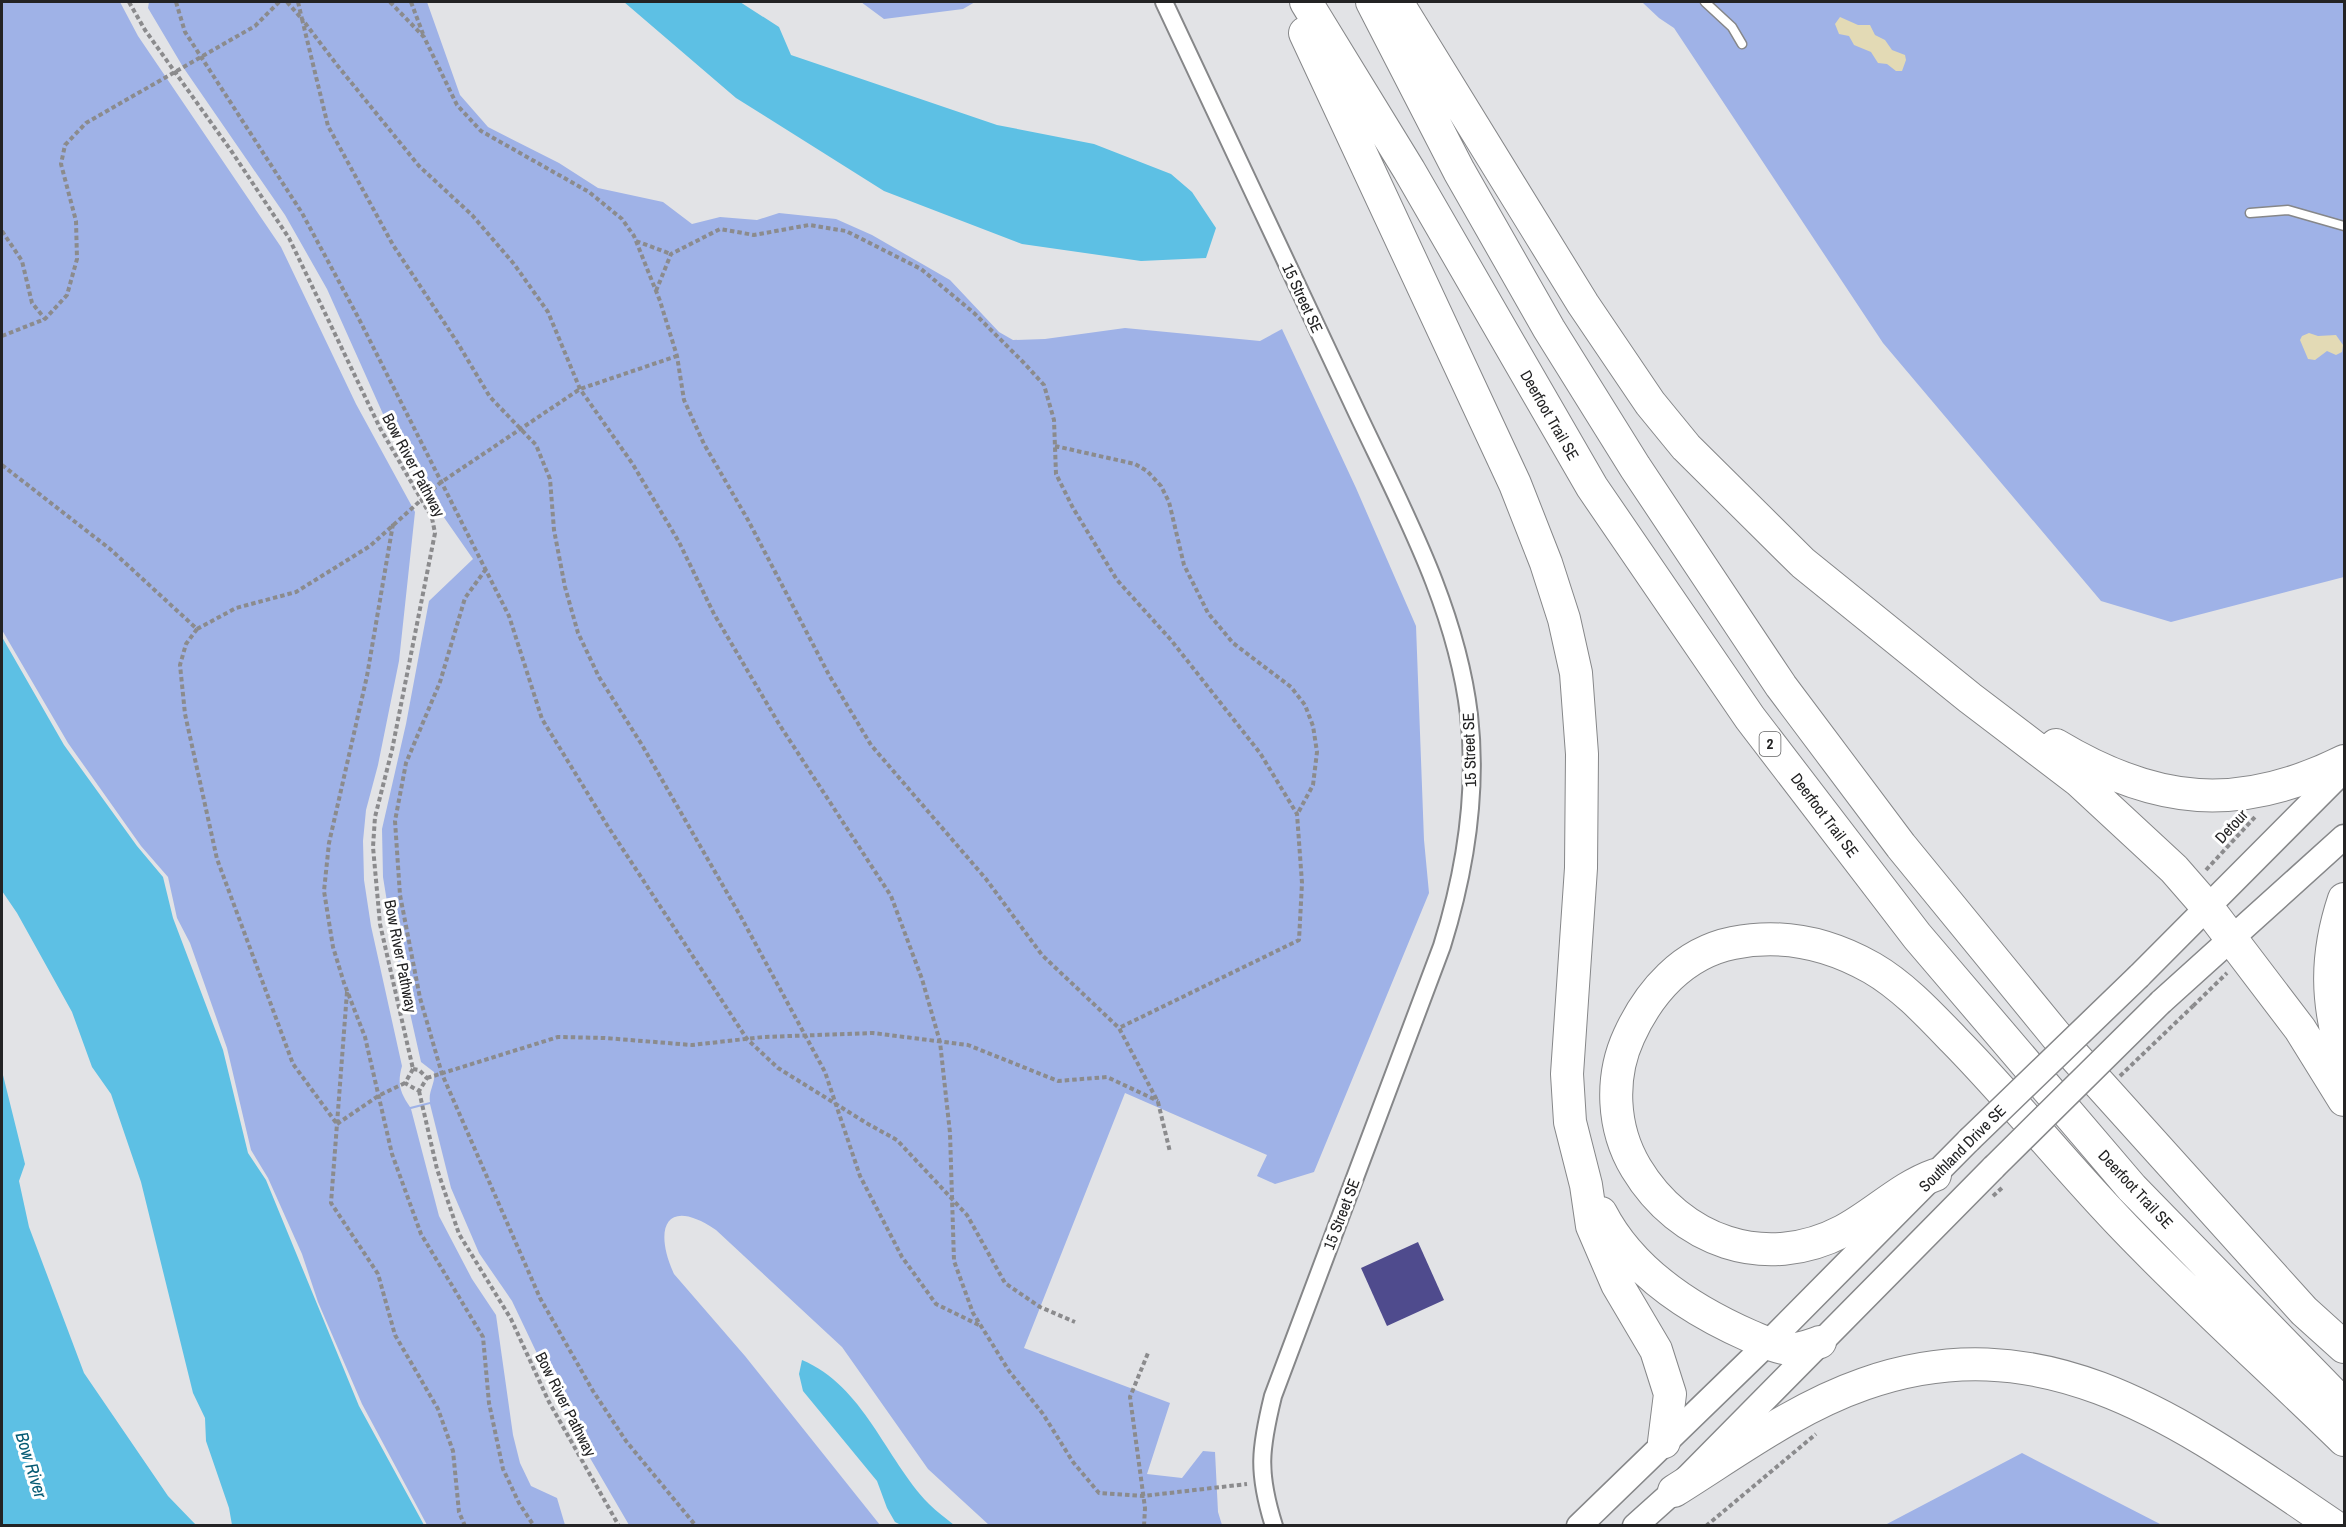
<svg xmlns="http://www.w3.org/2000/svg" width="2346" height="1527" viewBox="0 0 2346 1527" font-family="'Archivo Narrow',sans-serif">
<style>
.green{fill:#9fb2e7}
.sand{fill:#e3dab5}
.water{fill:#5dc0e4}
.building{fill:#4f4b8d}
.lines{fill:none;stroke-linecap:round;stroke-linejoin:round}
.service-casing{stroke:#868789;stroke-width:11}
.minor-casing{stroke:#868789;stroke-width:20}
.secondary-casing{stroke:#868789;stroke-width:27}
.motorway-casing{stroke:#868789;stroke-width:34}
.path{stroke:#8b8b8d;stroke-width:4;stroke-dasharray:4.5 3;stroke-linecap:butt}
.service{stroke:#fff;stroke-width:8}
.minor{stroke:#fff;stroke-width:16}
.secondary{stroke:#fff;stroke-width:24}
.motorway{stroke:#fff;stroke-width:32}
.secondary-bridge-casing{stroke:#868789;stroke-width:27;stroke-linecap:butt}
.path-bridge{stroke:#8b8b8d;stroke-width:4;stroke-dasharray:4.5 3;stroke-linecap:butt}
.secondary-bridge{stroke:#fff;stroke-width:24}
.labels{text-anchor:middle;stroke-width:6;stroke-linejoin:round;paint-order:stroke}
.shield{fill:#fff;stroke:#656566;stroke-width:1.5}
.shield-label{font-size:15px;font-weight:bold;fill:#232324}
.street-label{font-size:16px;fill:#232324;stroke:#fff}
.water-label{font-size:18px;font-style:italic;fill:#065b74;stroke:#fff}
</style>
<rect width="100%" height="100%" fill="#e2e3e6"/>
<path class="green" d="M 2,2 L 120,2 L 138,36 L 281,247 L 356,404 L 415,512 L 399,661 L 378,765 L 366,810 L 363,841 L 364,880 L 371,926 L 402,1066 C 397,1084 400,1092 410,1107 L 430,1102 C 428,1091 436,1083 434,1072 L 421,1062 L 392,933 L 383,877 L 382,829 L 406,724 L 429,601 L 473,559 L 427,493 L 383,414 L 327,289 L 285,215 L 183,67 L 148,8 L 149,2 L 427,2 L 460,95 L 488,127 L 559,163 L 598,188 L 663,202 L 692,224 L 720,217 L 757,220 L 779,213 L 836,219 L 872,235 L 950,280 L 999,332 L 1013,340 L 1045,339 L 1125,328 L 1260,341 L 1282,329 L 1356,488 L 1416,626 L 1424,840 L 1429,893 L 1314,1172 L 1275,1184 L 1257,1176 L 1267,1155 L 1125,1093 L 1024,1348 L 1170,1403 L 1147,1474 L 1182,1478 L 1203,1451 L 1215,1452 L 1218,1512 L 1222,1525 L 989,1525 L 928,1469 L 842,1347 L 716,1230 C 666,1196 653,1228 674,1274 L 745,1356 L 880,1525 L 629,1525 L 572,1427 L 512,1301 L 479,1253 L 451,1188 L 430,1104 L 411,1109 L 439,1216 L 472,1279 L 496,1315 L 513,1435 L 520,1463 L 531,1486 L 557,1498 L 565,1525 L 427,1525 L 362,1404 L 318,1302 L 302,1254 L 268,1178 L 251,1150 L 227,1048 L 190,943 L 177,918 L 168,877 L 141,846 L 68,743 L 2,630 Z
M 861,2 L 975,2 L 963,9 L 884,19 Z
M 1642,2 L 2344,2 L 2344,577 L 2171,622 L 2101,601 L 1883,343 L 1674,28 L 1659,18 Z
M 2022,1453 L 2162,1525 L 1885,1525 Z"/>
<path class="sand" d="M 1840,17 L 1858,25 L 1870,25 L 1875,35 L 1885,40 L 1892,50 L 1905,55 L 1906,60 L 1902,71 L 1896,71 L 1887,64 L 1878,63 L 1871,52 L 1854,45 L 1849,36 L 1839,34 L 1835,24 Z
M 2309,333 L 2318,336 L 2336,335 L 2343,345 L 2342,352 L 2336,355 L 2327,351 L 2315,360 L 2308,359 L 2300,340 L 2302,336 Z"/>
<path class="water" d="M 624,2 L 740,2 L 779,27 L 791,55 L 997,125 L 1094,144 L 1171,174 L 1192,192 L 1216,228 L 1206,258 L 1141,261 L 1022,244 L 884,191 L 736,98 Z
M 2,637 L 64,745 L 137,846 L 163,877 L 173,918 L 223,1050 L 248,1153 L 266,1180 L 359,1406 L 424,1525 L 232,1525 L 229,1508 L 206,1441 L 205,1418 L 193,1393 L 141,1182 L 111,1094 L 92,1067 L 72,1012 L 17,913 L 2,891 Z
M 2,1071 L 25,1164 L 19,1181 L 29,1227 L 84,1373 L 168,1496 L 196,1525 L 2,1525 Z
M 802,1360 C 864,1386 885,1458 929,1504 C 937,1512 946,1518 954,1525 L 901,1525 L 895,1522 L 887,1508 L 877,1481 L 803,1391 L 799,1374 Z"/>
<path class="building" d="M 1418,1242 L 1444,1300 L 1387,1326 L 1361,1268 Z"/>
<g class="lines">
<defs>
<path id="service" d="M 1705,2 L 1732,27 L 1742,44
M 2250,213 L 2288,210 L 2344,226"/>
<path id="minor" d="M 1164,2 C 1226,135 1290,269 1352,402 C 1399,503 1456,604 1469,715 C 1478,794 1465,872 1442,946 L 1273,1396 C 1260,1449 1257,1472 1274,1526"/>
<path id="secondary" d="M 2139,976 L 2344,770
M 2161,1002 L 2344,837
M 1579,1526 L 1768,1343 L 1969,1140
M 1635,1526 L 1674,1491 L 1994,1167"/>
<path id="motorway" d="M 1306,2 L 1409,170 L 1592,487 L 1750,718 L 1917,936 L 2132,1188 L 2344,1405
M 1372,2 L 1459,171 L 1549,329 L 1635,467 L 1781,686 L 1901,846 L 2058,1038 L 2304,1311 L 2344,1347
M 1397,2 L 1583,304 L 1650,403 L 1686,447 L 1803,563 L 1970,698 L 2079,781 L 2174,869 L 2208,908 L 2300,1029 L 2344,1100
M 1305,33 L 1515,484 L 1546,563 L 1564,619 L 1576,673 L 1582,754 L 1581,868 L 1567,1074 L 1570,1122 L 1586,1185 L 1592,1226 L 1617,1284 L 1656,1350 L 1670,1394 L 1664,1442
M 2056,745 C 2156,805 2239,813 2344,761
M 2344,899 C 2325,956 2326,1003 2344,1060
M 1935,1175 C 1901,1187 1875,1214 1843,1231 C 1765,1272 1680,1241 1636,1168 C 1612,1128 1610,1077 1629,1036 C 1649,992 1683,953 1733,943 C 1782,933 1828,943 1872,968 C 1903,986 1929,1014 1954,1040 C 2013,1100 2066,1167 2125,1228 C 2195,1301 2271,1369 2344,1440
M 1601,1213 C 1631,1271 1691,1310 1750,1336 C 1762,1341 1776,1348 1789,1349 C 1799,1350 1811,1345 1820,1342
M 1674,1491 C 1735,1453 1795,1408 1864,1384 C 2048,1319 2188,1427 2334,1526"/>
</defs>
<use href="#service" class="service-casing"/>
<use href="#minor" class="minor-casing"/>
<use href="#secondary" class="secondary-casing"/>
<use href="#motorway" class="motorway-casing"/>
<path class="path" d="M 129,2 L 145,30 L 232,152 L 289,238 L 380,428 L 432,518 L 435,533 L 392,750 L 375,817 L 373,847 L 380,924 L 413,1069
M 176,2 L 185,32 L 302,213 L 358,317 L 509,616 L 542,719 L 607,825 L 747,1039 L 778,1068 L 868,1124 L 897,1140 L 967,1215 L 1005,1283 L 1040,1307 L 1075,1322
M 287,2 L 302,19 L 328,126 L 393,245 L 457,342 L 490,397 L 536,445 L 550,479 L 554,530 L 565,587 L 578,633 L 599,677 L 642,745 L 741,917 L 825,1072 L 860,1176 L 902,1257 L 936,1304 L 979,1325
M 298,2 L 302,19 L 337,65 L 419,166 L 472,215 L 514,264 L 548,312 L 580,389 L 632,463 L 679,542 L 714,614 L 779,724 L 891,896 L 922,979 L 940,1042 L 950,1133 L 954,1261 L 973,1313 L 1009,1371 L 1043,1414 L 1073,1462 L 1099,1493 L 1143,1496 L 1247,1484
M 390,2 L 424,37 L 457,105 L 481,131 L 589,192 L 622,219 L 634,236 L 660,301 L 677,356 L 684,400 L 704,444 L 748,520 L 829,675 L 871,745 L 986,879 L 1042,955 L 1119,1028 L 1158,1102 L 1170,1152
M 411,2 L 423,34
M 2,231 L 22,261 L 32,303 L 45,319
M 636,241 L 671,254
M 656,291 L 671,254 L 720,229 L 754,235 L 809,225 L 846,231 L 921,269 L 974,313 L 1024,363 L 1044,385 L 1054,420 L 1056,474 L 1073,508 L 1117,580 L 1171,640 L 1260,753 L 1297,814 L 1302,883 L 1299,940 L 1119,1028
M 2,336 L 45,319 L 67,295 L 77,259 L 76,221 L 61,164 L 65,145 L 86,123 L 255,26 L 279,2
M 1055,446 L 1135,464 L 1147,471 L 1161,486 L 1169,502 L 1184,565 L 1208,613 L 1233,643 L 1291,687 L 1305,705 L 1313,726 L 1317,752 L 1313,785 L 1298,813
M 2,465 L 110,549 L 197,629 L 186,644 L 180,665 L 185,714 L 217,859 L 293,1064 L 337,1124
M 393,524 L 367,676 L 329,843 L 324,891 L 333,947 L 344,983 L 365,1037 L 392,1154 L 421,1234 L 483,1337 L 489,1403 L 503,1469 L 519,1503 L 534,1526
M 486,569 L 465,598 L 440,682 L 406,763 L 395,821 L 400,895 L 420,998 L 442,1074 L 540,1298 L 593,1391 L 626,1441 L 696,1526
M 197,629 L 236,608 L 296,592 L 370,546 L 440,483 L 580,389 L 677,356
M 2206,870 L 2256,816
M 347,992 L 331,1203 L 378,1274 L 395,1335 L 438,1409 L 453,1451 L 459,1512 L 465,1526
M 2193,1006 L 2227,973
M 413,1069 L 419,1070 L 427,1078 L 419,1091
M 413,1069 L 405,1083 L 419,1091
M 427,1078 L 558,1037 L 605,1038 L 692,1045 L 763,1037 L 873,1033 L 968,1045 L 1058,1081 L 1107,1077 L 1158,1101
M 419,1091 L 437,1169 L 459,1234 L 511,1319 L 549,1402 L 619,1526
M 337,1124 L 378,1096 L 405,1083
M 1144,1526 L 1145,1508 L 1130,1397 L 1148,1353
M 1706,1526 L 1816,1434"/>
<use href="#service" class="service"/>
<use href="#minor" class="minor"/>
<use href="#secondary" class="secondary"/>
<use href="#motorway" class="motorway"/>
<defs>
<path id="secondary-bridge" d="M 1969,1140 L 2139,976
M 1994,1167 L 2161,1002"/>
</defs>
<use href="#secondary-bridge" class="secondary-bridge-casing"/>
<path class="path-bridge" d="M 2120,1076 L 2193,1006
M 1993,1196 L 2004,1186"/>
<use href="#secondary-bridge" class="secondary-bridge"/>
</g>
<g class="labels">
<rect class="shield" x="1759.5" y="732" width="21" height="24" rx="4.5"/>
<g class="shield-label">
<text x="1770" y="749">2</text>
</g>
<g class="street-label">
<text transform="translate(1303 298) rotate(65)" y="6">15 Street SE</text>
<text transform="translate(1550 415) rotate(60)" y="6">Deerfoot Trail SE</text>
<text transform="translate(414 465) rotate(62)" y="6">Bow River Pathway</text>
<text transform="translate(1469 750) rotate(-92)" y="6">15 Street SE</text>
<text transform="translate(1825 815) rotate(53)" y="6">Deerfoot Trail SE</text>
<text transform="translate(2231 826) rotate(-47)" y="6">Detour</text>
<text transform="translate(401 956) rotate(79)" y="6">Bow River Pathway</text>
<text transform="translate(1962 1148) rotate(-45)" y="6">Southland Drive SE</text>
<text transform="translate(2136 1189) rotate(47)" y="6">Deerfoot Trail SE</text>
<text transform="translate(1341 1214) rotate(-69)" y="6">15 Street SE</text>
<text transform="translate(566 1404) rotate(63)" y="6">Bow River Pathway</text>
</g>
<g class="water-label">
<text transform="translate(31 1465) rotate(73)" y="6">Bow River</text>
</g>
</g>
<rect width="2346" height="1527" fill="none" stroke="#232324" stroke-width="6"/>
</svg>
